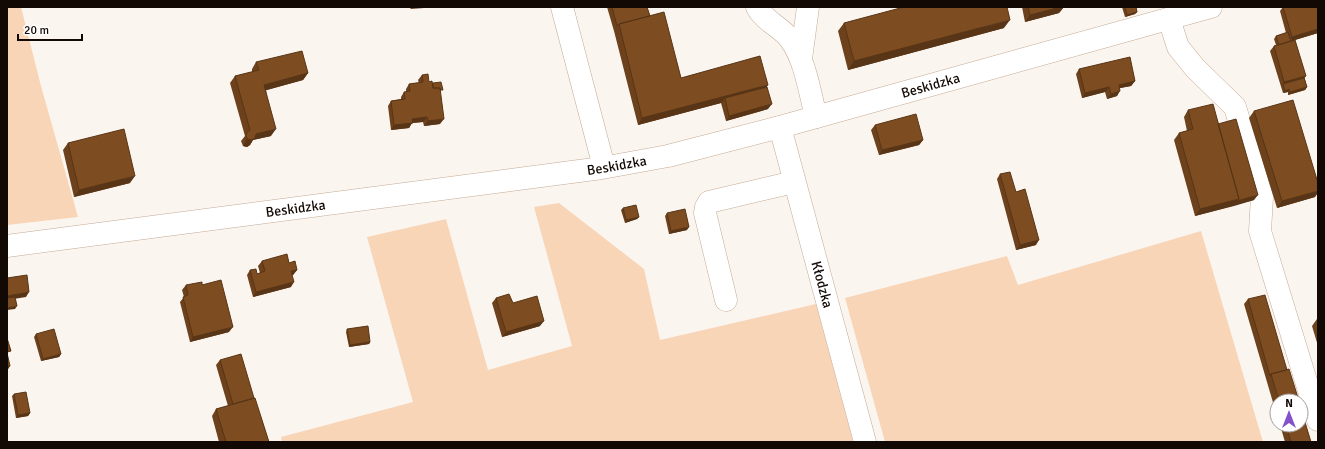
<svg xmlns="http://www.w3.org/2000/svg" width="1325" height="449" viewBox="0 0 1325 449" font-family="Signika,sans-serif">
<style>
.green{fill:#f9d5b8}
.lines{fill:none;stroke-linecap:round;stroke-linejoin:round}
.minor-casing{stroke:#c6aa94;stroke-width:23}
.minor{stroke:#fff;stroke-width:22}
.wall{fill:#6c411c}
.shaded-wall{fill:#583516}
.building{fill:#7d4c20;stroke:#583516}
.labels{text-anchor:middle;stroke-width:4;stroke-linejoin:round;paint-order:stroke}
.street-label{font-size:14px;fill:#130904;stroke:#fff}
</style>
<rect width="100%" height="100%" fill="#fbf5f0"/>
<path class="green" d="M 7,7 L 21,7 L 41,86 L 78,217 L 7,225 Z
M 559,203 L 644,269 L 660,340 L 816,304 L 853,442 L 282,442 L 281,437 L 413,402 L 367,237 L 446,219 L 488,370 L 572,346 L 534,207 Z
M 1201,231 L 1263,442 L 885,442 L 845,298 L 1007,256 L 1018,285 Z"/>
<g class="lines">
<defs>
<g id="minor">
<path d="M 562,7 L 604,167"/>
<path d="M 757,7 C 764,21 781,27 790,39 C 805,59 810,93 816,117"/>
<path d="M 1169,19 L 1178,47 L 1195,68 L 1235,107 L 1262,197 L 1260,231 L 1318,420"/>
<path d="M 801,59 L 808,7"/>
<path id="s1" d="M 780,127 L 865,442"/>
<path id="s2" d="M 7,246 L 602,168 L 668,156 L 780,127 L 1211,7"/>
<path d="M 726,300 L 705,213 L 706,207 L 709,202 L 794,182"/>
</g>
</defs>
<use href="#minor" class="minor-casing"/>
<use href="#minor" class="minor"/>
</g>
<path class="wall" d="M 607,7 L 647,7 L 650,16 L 681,78 L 767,87 L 768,109 L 726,121 L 721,103 L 638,125 L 614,31 Z
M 1022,7 L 1064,7 L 1059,13 L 1025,22 Z
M 1122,7 L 1136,7 L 1137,12 L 1135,14 L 1125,17 Z
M 1283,7 L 1318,7 L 1318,33 L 1295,40 L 1307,87 L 1305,90 L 1288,95 L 1288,92 L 1283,93 L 1270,51 L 1274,46 L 1276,45 L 1274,39 L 1276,36 L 1286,33 L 1280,11 Z
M 844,23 L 1004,28 L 848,70 L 838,31 Z
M 256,62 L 308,73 L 303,80 L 266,90 L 271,136 L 253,140 L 250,145 L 247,147 L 243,146 L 241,141 L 245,136 L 230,83 L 235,76 L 252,72 L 252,69 Z
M 1079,69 L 1135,81 L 1131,86 L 1120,88 L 1117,96 L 1107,99 L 1105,92 L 1082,98 L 1076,74 Z
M 422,75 L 429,82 L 433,83 L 441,93 L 440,93 L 440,124 L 424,126 L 423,122 L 412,123 L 409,128 L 391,130 L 388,106 L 391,101 L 401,99 L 401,97 L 404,92 L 406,92 L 406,89 L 409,84 L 419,83 L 418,80 Z
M 1188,110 L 1218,124 L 1254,200 L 1195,216 L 1174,140 L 1179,133 L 1187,131 L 1184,117 Z
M 1254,111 L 1315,197 L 1277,208 L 1249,118 Z
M 875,125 L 923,140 L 919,145 L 879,155 L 871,130 Z
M 68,143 L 130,183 L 74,197 L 63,150 Z
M 1000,174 L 1016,192 L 1036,245 L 1016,250 L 997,179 Z
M 623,208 L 639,217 L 637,219 L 625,223 L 621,210 Z
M 667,213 L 687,230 L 669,234 L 665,216 Z
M 262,261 L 289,263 L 297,270 L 293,275 L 292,275 L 291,287 L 253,297 L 247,275 L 250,270 L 257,274 L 260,273 L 258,266 Z
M 186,285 L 202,285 L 229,332 L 190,342 L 180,302 L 184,297 L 182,290 Z
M 496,298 L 513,303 L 540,326 L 502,337 L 492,303 Z
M 1248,299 L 1287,370 L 1299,401 L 1277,401 L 1277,416 L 1244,304 Z
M 1317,319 L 1318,319 L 1318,346 L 1312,326 Z
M 347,329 L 370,342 L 369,344 L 349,347 L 346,332 Z
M 36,334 L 61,354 L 59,357 L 41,361 L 34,337 Z
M 220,360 L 254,398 L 269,442 L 219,442 L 212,416 L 216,409 L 228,406 L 216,365 Z
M 14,394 L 30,413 L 28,416 L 16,418 L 12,396 Z
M 1280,425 L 1301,425 L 1311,442 L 1285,442 Z"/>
<path class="shaded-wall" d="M 412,7 L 438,7 L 410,9 Z
M 1061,7 L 1064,7 L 1059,13 L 1025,22 L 1030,15 Z
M 1137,12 L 1135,14 L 1125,17 L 1127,15 Z
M 1010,20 L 1004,28 L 848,70 L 854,61 Z
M 1318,29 L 1318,33 L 1288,42 L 1292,37 Z
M 308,73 L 303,80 L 260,92 L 264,85 Z
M 1306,76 L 1302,81 L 1283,84 L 1281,87 L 1284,82 Z
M 1135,81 L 1131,86 L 1115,89 L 1119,85 Z
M 768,85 L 764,92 L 725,98 L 721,103 L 638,125 L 642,118 Z
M 1109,87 L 1105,92 L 1082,98 L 1085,93 Z
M 1307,87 L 1305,90 L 1288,95 L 1290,92 Z
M 1289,89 L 1288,92 L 1283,93 L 1285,91 Z
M 1120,91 L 1117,96 L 1107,99 L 1111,94 Z
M 772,104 L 768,109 L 726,121 L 729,116 Z
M 427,117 L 423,122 L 412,123 L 409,128 L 391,130 L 394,125 L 412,119 Z
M 444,119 L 440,124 L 424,126 L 428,121 Z
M 276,129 L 271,136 L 253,140 L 250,145 L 247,147 L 243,146 L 247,139 L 256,134 Z
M 923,140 L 919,145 L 879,155 L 882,150 Z
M 135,176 L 130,183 L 74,197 L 79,190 Z
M 1318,191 L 1318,193 L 1315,197 L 1277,208 L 1282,201 Z
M 1258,195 L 1254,200 L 1234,206 L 1237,201 Z
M 1239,199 L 1234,206 L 1195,216 L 1200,209 Z
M 639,217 L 637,219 L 625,223 L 626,220 Z
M 689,227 L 687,230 L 669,234 L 671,231 Z
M 1039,240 L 1036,245 L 1016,250 L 1020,245 Z
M 297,270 L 293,275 L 288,276 L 291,271 Z
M 294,282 L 291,287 L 253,297 L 256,292 Z
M 29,292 L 26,297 L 7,300 L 7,296 Z
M 17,306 L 15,309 L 7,310 L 7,308 Z
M 544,321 L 540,326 L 502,337 L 506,332 Z
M 233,327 L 229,332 L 190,342 L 193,337 Z
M 370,342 L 369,344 L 349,347 L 350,345 Z
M 61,354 L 59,357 L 41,361 L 43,359 Z
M 10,366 L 7,371 L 7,367 Z
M 30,413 L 28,416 L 16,418 L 18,415 Z"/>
<path class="building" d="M 612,7 L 647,7 L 650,16 L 619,24 L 617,26 Z
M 904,7 L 1007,7 L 1010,20 L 854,61 L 844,23 Z
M 1028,7 L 1061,7 L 1030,15 Z
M 1125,7 L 1136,7 L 1137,12 L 1127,15 Z
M 1283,7 L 1318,7 L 1318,29 L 1292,37 Z
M 664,12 L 681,78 L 760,56 L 768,85 L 642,118 L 619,24 Z
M 1288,32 L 1290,39 L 1292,39 L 1293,40 L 1279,45 L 1276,36 Z
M 1295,40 L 1306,76 L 1284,82 L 1274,46 Z
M 302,51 L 308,73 L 264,85 L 276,129 L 256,134 L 255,138 L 252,140 L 247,139 L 246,134 L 250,130 L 235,76 L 259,70 L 256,62 Z
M 1130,57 L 1135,81 L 1119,85 L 1120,91 L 1111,94 L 1109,87 L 1085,93 L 1079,69 Z
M 428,74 L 429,82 L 432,81 L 433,88 L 440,88 L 444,119 L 428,121 L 427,117 L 412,119 L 413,123 L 394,125 L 391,101 L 405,99 L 404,92 L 410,91 L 409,84 L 423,82 L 422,75 Z
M 1304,78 L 1307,87 L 1290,92 L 1289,89 L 1285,91 L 1283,84 Z
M 441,82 L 443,90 L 440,90 L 440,88 L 433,88 L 433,83 Z
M 767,87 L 772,104 L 729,116 L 725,98 Z
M 1293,100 L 1318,183 L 1318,191 L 1282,201 L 1254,111 Z
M 1213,104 L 1239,199 L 1200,209 L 1179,133 L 1193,129 L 1188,110 Z
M 916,114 L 923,140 L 882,150 L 875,125 Z
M 1236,119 L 1258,195 L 1237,201 L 1239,199 L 1218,124 Z
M 124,129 L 135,176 L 79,190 L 68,143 Z
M 1010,172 L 1016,192 L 1025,189 L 1039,240 L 1020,245 L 1000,174 Z
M 636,205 L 639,217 L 626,220 L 623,208 Z
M 685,209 L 689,227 L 671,231 L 667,213 Z
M 287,254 L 289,263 L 295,261 L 297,270 L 291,271 L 294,282 L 256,292 L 250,270 L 256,269 L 257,274 L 265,271 L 262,261 Z
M 27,275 L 29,292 L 7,296 L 7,278 Z
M 221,280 L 233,327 L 193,337 L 183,297 L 188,295 L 186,285 L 202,282 L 202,285 Z
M 509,294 L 513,303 L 537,296 L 544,321 L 506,332 L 496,298 Z
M 1265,295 L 1287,370 L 1271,374 L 1270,376 L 1248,299 Z
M 15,297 L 17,306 L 7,308 L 7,298 Z
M 368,326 L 370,342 L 350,345 L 347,329 Z
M 54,329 L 61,354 L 43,359 L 36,334 Z
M 7,338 L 11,351 L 7,352 Z
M 7,353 L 10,366 L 7,367 Z
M 241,354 L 254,398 L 233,404 L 220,360 Z
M 1289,369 L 1299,401 L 1279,401 L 1271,374 Z
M 26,392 L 30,413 L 18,415 L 14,394 Z
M 255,398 L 269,442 L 226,442 L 216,409 Z
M 1301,409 L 1311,442 L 1291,442 L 1286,425 L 1301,425 Z"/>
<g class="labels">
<g class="street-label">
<text dy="5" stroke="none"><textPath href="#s2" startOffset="939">Beskidzka</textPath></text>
<text dy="5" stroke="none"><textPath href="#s2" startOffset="615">Beskidzka</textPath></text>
<text dy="5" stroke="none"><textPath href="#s2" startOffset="291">Beskidzka</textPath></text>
<text dy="5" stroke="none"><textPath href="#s1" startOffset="163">Kłodzka</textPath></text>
</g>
</g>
<rect width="1325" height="449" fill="none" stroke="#130904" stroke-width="16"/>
<g transform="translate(1289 413)"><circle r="19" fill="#ffffff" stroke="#a19d9b"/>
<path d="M0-3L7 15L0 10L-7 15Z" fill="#8351c9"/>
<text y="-6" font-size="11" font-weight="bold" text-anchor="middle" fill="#130904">N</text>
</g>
<path d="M18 34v6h64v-6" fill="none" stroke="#130904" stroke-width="2"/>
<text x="24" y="34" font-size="12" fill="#130904" stroke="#ffffff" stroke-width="3" paint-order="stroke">20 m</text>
</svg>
